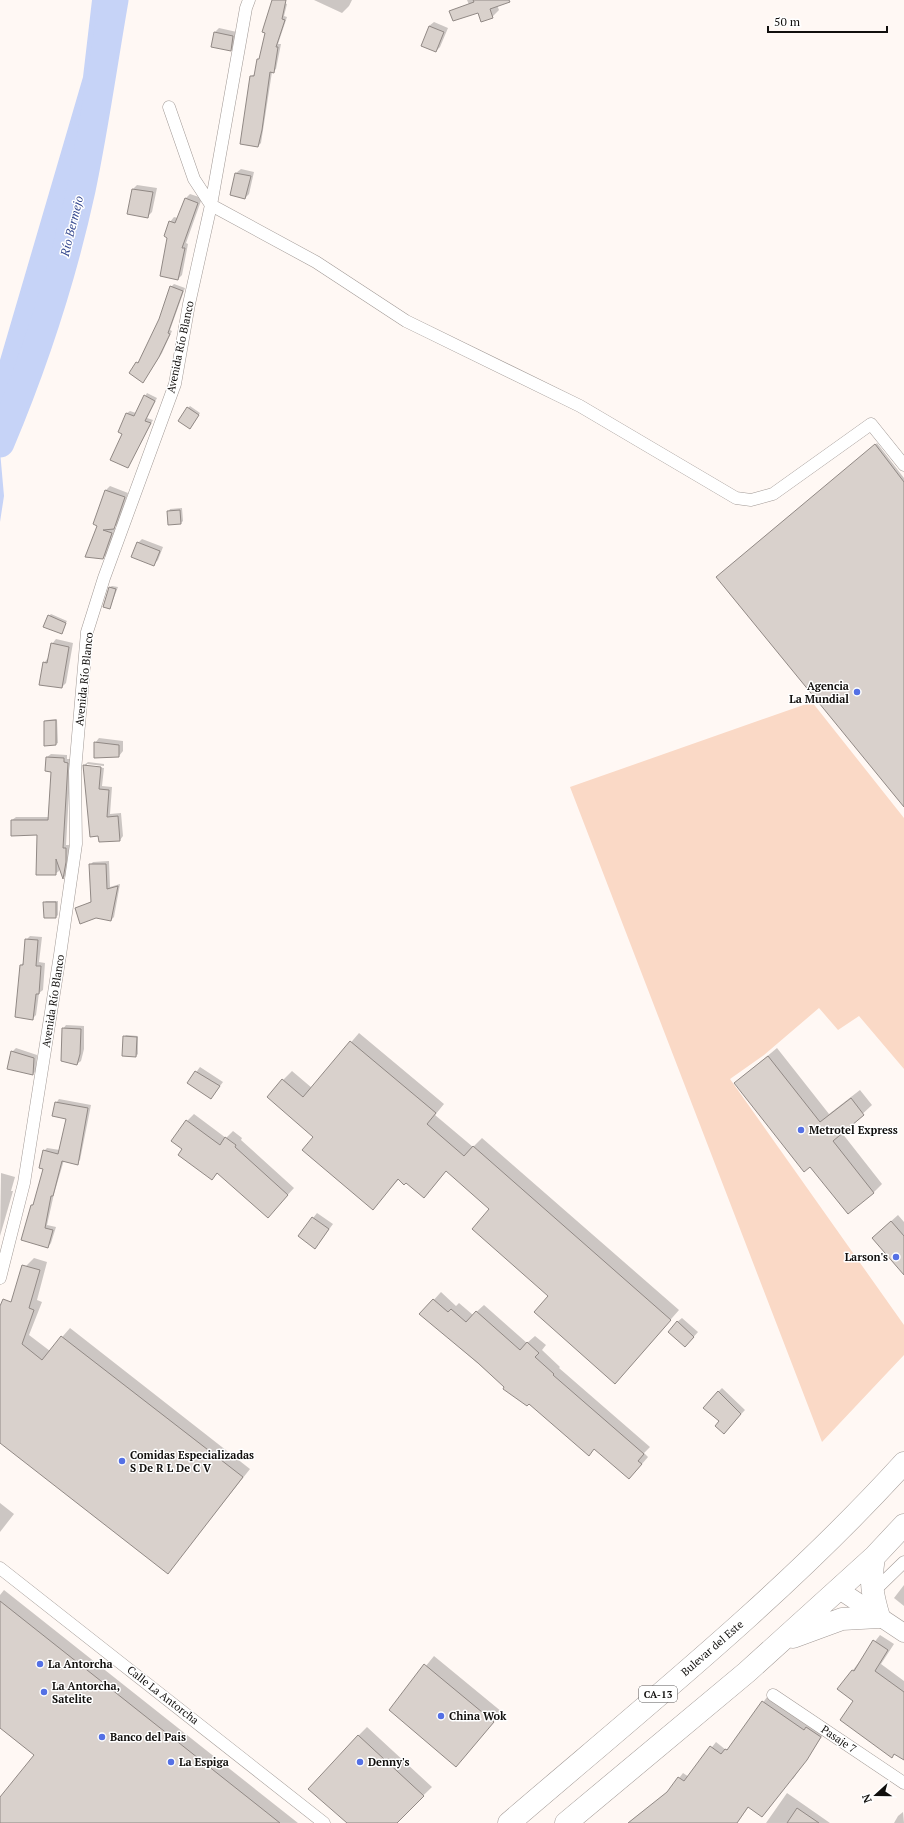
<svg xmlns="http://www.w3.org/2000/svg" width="904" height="1823" viewBox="0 0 904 1823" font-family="'PT Serif',serif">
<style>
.green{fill:#fad9c6}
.water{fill:#c6d3f7}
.shadow{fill:#0003}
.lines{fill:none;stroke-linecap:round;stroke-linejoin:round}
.river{stroke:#c6d3f7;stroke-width:29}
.building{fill:#d9d1cc;stroke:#918985}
.street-casing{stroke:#a19995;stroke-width:13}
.secondary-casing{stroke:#a19995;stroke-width:19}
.highway-casing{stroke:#a19995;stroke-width:23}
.street{stroke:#fff;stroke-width:12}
.secondary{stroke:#fff;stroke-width:18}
.highway{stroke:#fff;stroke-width:22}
.poi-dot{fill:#5470e5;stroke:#fff;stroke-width:1.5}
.labels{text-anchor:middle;stroke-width:3;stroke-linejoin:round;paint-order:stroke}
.shield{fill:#fff;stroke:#585756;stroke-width:1}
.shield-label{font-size:10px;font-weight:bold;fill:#110f0d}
.street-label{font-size:11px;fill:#110f0d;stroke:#fff}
.poi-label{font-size:11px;font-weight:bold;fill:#110f0d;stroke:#fff;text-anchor:start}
.water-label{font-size:12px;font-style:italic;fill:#36498f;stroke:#fff}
</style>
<rect width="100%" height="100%" fill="#fff8f4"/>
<path class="green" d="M 812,702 L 904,818 L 904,1069 L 859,1016 L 838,1030 L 819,1008 L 764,1055 L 730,1079 L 904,1325 L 904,1355 L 822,1442 L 570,787 Z"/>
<path class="water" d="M 92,0 L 118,0 L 60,274 L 15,407 L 0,443 L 0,360 L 83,77 Z
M 0,451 L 4,496 L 0,522 Z"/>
<path class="shadow" d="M 275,0 L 287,4 L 284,16 L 287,17 L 278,44 L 281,44 L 276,69 L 272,72 L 261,143 L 258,146 L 251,76 L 255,74 L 258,60 L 260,57 Z
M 314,0 L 352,0 L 349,6 L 342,13 Z
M 467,0 L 495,0 L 499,10 L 492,17 L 478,12 L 473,14 Z
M 434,22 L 448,28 L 440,47 L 436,51 L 429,26 Z
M 219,28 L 237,32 L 235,45 L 230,50 L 215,32 Z
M 241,169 L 254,172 L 249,194 L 245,198 L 236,173 Z
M 137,185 L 157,188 L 152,212 L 147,217 L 128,213 L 133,189 Z
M 190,194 L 202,198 L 186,243 L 188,244 L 182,275 L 178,279 L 170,222 L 174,217 L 178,218 L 186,198 Z
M 174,284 L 185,288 L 170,330 L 172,331 L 162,353 L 143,382 L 137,363 L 140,360 L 160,319 L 171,287 Z
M 147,393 L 157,398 L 147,418 L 153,420 L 128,467 L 124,433 L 119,432 L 127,413 L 130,411 L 136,413 Z
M 190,406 L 200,413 L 192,426 L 188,408 Z
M 877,443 L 904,478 L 904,806 L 719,575 Z
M 110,486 L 128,493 L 118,524 L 113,528 L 116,529 L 107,554 L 103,558 L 99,525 L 94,523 L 106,490 Z
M 182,508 L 183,521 L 181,523 L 169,511 L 170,509 Z
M 142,539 L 163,547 L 158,560 L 154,564 L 138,543 Z
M 112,586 L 118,587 L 110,608 L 110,587 Z
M 51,614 L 67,621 L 61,633 L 49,616 Z
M 56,639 L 73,643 L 66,683 L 62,687 L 44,663 L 48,658 L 52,644 Z
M 57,719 L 58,743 L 56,744 L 45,721 L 47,720 Z
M 99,738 L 123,741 L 123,751 L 119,756 L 95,743 Z
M 51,754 L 67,755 L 67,759 L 71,759 L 66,845 L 69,845 L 69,858 L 66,875 L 64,877 L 59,865 L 59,871 L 55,874 L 38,834 L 12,820 L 16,817 L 49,817 L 52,771 L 47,757 Z
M 88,762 L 104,764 L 104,766 L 87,764 L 87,766 L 104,768 L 102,786 L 112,787 L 110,814 L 121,813 L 123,836 L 120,840 L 99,835 L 91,836 L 84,765 Z
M 109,861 L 110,887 L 120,884 L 114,917 L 111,920 L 76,909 L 92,901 L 90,865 L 93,862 Z
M 46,901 L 58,901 L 58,915 L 56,917 L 44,903 Z
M 30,936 L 42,937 L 39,962 L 45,963 L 43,990 L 39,993 L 36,1015 L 33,1018 L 21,965 L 24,962 L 26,940 Z
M 66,1025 L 84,1026 L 84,1049 L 81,1061 L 77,1064 L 63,1029 Z
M 359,1033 L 444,1104 L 435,1115 L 473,1147 L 482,1138 L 679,1310 L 624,1373 L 549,1296 L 490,1209 L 447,1170 L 433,1187 L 399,1179 L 373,1208 L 314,1137 L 283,1080 L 292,1071 L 312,1088 Z
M 126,1035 L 138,1036 L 138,1054 L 136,1056 L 124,1037 Z
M 16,1048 L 37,1055 L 36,1071 L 33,1074 L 12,1052 Z
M 777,1048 L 829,1114 L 860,1090 L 872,1105 L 842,1133 L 882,1184 L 873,1193 L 735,1083 Z
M 200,1067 L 223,1082 L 211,1098 L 188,1083 Z
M 59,1099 L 91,1105 L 80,1160 L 77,1163 L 64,1160 L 54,1194 L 47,1225 L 56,1227 L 51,1243 L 48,1247 L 32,1205 L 35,1202 L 44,1168 L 44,1151 L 47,1148 L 60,1150 L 67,1118 L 56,1103 Z
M 194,1114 L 226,1138 L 233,1131 L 242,1138 L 241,1140 L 294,1188 L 274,1210 L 218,1173 L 212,1178 L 187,1121 Z
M 1,1173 L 15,1177 L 11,1191 L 13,1191 L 0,1236 Z
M 317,1213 L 333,1224 L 319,1243 L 299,1236 Z
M 898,1215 L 904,1222 L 904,1274 L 880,1231 Z
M 34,1258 L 47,1262 L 37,1300 L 42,1302 L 29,1335 L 50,1351 L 70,1328 L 250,1469 L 168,1572 L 0,1412 L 0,1328 L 25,1267 Z
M 441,1292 L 456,1306 L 459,1303 L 473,1315 L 484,1305 L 527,1343 L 535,1336 L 546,1345 L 542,1350 L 560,1367 L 559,1368 L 650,1447 L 644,1453 L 648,1457 L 636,1471 L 629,1478 L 595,1448 L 505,1387 L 421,1314 Z
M 682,1318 L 698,1332 L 690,1341 L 677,1322 Z
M 722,1388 L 745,1410 L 728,1428 L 720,1421 L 718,1392 Z
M 0,1503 L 14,1514 L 0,1532 Z
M 904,1585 L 904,1606 L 894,1598 Z
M 4,1590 L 298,1823 L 0,1823 L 0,1798 L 35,1755 L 0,1727 L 0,1595 Z
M 880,1635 L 894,1644 L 881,1664 L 904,1681 L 904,1759 L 855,1701 L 853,1670 Z
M 434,1656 L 502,1712 L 465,1756 L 390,1710 Z
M 767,1697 L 808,1726 L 825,1732 L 793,1779 L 777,1768 L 737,1823 L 628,1823 L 669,1791 L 683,1773 L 689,1777 L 716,1742 L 726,1750 L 732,1746 Z
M 367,1727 L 432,1787 L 395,1823 L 347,1823 L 358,1736 Z
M 787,1793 L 830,1823 L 766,1823 Z
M 903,1812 L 904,1823 L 894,1823 L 898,1816 Z"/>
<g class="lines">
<path class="river" d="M 0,443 C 34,362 62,277 81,190 C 94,128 103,63 114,0"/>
</g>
<path class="building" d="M 272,0 L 286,0 L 282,19 L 285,20 L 276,47 L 278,47 L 274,73 L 270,72 L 262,130 L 258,147 L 240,144 L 250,76 L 254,76 L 257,59 L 259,59 L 265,33 L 262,32 Z
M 473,0 L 509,0 L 510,2 L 490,9 L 493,18 L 481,22 L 478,13 L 453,21 L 449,11 L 474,2 Z
M 429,26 L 444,32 L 436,52 L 421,46 Z
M 214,32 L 233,36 L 231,51 L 211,47 Z
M 235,173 L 251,176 L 245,199 L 230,195 Z
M 132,189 L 153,192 L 148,218 L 127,214 Z
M 185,198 L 198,203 L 182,248 L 185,248 L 178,280 L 160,276 L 167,238 L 164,236 L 169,221 L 175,223 Z
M 170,286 L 183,291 L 168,333 L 170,334 L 159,357 L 143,383 L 129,373 L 136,362 L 138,363 L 159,319 Z
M 144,395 L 155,401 L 145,421 L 151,423 L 128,468 L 110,460 L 122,434 L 118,432 L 126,413 L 134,416 Z
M 187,407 L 199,415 L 190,429 L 178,421 Z
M 875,444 L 904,482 L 904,807 L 716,577 Z
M 105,490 L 125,497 L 114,529 L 103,530 L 112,533 L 103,559 L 85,557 L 97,526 L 93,524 Z
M 180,510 L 181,524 L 168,525 L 167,511 Z
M 137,542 L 160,551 L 154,566 L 131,557 Z
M 109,587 L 116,589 L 110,609 L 103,607 Z
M 48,615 L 66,623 L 62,634 L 43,627 Z
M 51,643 L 69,647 L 62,688 L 39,685 L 43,662 L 47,663 Z
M 56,720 L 56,745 L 44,746 L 44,721 Z
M 94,742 L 119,745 L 119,757 L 94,758 Z
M 46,757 L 64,758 L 64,762 L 68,763 L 63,848 L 66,848 L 66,862 L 63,879 L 56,859 L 56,875 L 36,875 L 37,835 L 11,836 L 11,820 L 48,820 L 51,772 L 45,771 Z
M 83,765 L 101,767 L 99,789 L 109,790 L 107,817 L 118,816 L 120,841 L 99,842 L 98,836 L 90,837 Z
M 89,864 L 106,864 L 107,889 L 118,886 L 111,921 L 96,918 L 80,924 L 75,908 L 91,902 Z
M 43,902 L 56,902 L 56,918 L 44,918 Z
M 25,939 L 38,940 L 36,966 L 41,966 L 39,994 L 36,994 L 33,1020 L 15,1017 L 20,965 L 23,965 Z
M 62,1028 L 81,1029 L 80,1054 L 77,1065 L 61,1061 Z
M 123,1036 L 137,1037 L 136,1057 L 122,1056 Z
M 350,1041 L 436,1113 L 427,1124 L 464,1156 L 473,1146 L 671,1320 L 615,1384 L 534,1312 L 548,1296 L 472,1229 L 489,1209 L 446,1171 L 424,1198 L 406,1183 L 404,1185 L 398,1179 L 373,1210 L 302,1150 L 313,1137 L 267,1097 L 282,1079 L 303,1097 Z
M 11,1051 L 34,1058 L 33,1075 L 7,1069 Z
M 768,1056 L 820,1122 L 851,1098 L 864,1115 L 833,1141 L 874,1193 L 848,1214 L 810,1167 L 804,1172 L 734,1083 Z
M 195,1071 L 220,1086 L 211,1099 L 187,1083 Z
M 55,1102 L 88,1108 L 78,1165 L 62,1161 L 53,1196 L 51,1196 L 45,1228 L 53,1230 L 48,1248 L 21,1240 L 31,1205 L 33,1205 L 43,1169 L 39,1168 L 43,1150 L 58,1154 L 66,1119 L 52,1116 Z
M 186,1120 L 220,1145 L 225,1137 L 236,1145 L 235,1147 L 288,1195 L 268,1218 L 217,1173 L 212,1180 L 178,1155 L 182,1149 L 171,1141 Z
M 312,1217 L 329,1229 L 315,1249 L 298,1236 Z
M 891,1221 L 904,1236 L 904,1275 L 872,1238 Z
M 22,1265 L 40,1270 L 29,1308 L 34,1310 L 22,1344 L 42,1360 L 61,1336 L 243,1477 L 168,1574 L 0,1443 L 0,1306 L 3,1299 L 11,1302 Z
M 433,1299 L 448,1312 L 451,1309 L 466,1322 L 476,1311 L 520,1350 L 527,1342 L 539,1353 L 535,1357 L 554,1374 L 553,1375 L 644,1454 L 638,1461 L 642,1464 L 629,1479 L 594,1449 L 589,1456 L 529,1404 L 527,1406 L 503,1389 L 504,1387 L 478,1363 L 419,1314 Z
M 677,1321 L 694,1337 L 685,1347 L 668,1332 Z
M 718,1391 L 741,1414 L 724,1434 L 715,1426 L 719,1421 L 703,1408 Z
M 0,1601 L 280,1823 L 0,1823 L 0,1797 L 34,1755 L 0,1728 Z
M 873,1640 L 888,1650 L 875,1671 L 904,1692 L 904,1760 L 894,1754 L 892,1758 L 840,1720 L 853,1701 L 837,1689 L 852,1670 L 854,1671 Z
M 424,1664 L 494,1722 L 456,1767 L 389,1710 Z
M 762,1701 L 804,1730 L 806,1727 L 821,1737 L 807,1760 L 762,1817 L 748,1807 L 737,1823 L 628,1823 L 667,1792 L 678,1777 L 684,1781 L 710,1746 L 721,1754 L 725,1749 L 727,1750 Z
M 358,1735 L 424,1796 L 397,1823 L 347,1823 L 308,1789 Z
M 797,1808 L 819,1823 L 787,1823 Z"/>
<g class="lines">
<defs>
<path id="street" d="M 169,107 L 194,179 L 211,205 L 316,262 L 406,321 L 580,406 L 736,498 L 751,500 L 773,494 L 871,424 L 904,465
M 0,1278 L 24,1183 L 60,955 L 76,844 L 75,771 L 87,632 L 104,578 L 175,384 L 189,304 L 211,205 L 246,8 L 249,0
M 0,1568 L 324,1823
M 872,1593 L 904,1562
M 773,1695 L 904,1783"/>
<path id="secondary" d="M 838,1589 L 904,1633"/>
<path id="highway" d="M 793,1637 L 842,1619 L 879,1617 C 872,1594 870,1581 874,1557
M 509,1823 C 644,1707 784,1595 904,1463
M 566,1823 L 747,1672 L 874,1557 L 904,1525"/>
</defs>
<use href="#street" class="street-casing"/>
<use href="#secondary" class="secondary-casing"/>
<use href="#highway" class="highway-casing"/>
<use href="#street" class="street"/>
<use href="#secondary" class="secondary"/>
<use href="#highway" class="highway"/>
</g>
<g class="poi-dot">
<circle cx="857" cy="692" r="4"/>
<circle cx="801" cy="1130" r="4"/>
<circle cx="896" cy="1257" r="4"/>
<circle cx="122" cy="1461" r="4"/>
<circle cx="40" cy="1664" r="4"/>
<circle cx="44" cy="1692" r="4"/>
<circle cx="441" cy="1716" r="4"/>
<circle cx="102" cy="1737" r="4"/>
<circle cx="171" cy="1762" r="4"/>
<circle cx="360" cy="1762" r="4"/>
</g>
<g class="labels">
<rect class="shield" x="639" y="1686" width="38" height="16" rx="3"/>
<g class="shield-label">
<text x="658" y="1698">CA-13</text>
</g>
<g class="street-label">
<text transform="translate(180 347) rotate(-78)" y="4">Avenida Río Blanco</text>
<text transform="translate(84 679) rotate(-84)" y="4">Avenida Río Blanco</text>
<text transform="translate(53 1001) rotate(-81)" y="4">Avenida Río Blanco</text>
<text transform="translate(712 1648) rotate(-41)" y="4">Bulevar del Este</text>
<text transform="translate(163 1695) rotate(38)" y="4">Calle La Antorcha</text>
<text transform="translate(839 1739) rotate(34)" y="4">Pasaje 7</text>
</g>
<g class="poi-label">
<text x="849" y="690" text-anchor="end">Agencia<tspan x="849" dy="13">La Mundial</tspan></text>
<text x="809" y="1134">Metrotel Express</text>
<text x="888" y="1261" text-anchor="end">Larson's</text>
<text x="130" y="1459">Comidas Especializadas<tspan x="130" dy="13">S De R L De C V</tspan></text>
<text x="48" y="1668">La Antorcha</text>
<text x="52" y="1690">La Antorcha,<tspan x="52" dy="13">Satelite</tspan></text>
<text x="449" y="1720">China Wok</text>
<text x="110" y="1741">Banco del Pais</text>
<text x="179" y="1766">La Espiga</text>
<text x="368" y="1766">Denny's</text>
</g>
<g class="water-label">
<text transform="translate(72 226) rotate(-76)" y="4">Río Bermejo</text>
</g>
</g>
<g transform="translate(876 1795) rotate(249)" stroke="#ffffff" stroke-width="3" paint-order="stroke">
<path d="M0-3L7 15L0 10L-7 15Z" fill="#110f0d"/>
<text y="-6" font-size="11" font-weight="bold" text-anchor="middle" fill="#110f0d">N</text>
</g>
<path d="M768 26v6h119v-6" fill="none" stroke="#110f0d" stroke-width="2"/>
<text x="774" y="26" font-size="12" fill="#110f0d" stroke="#ffffff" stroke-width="3" paint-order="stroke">50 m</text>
</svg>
